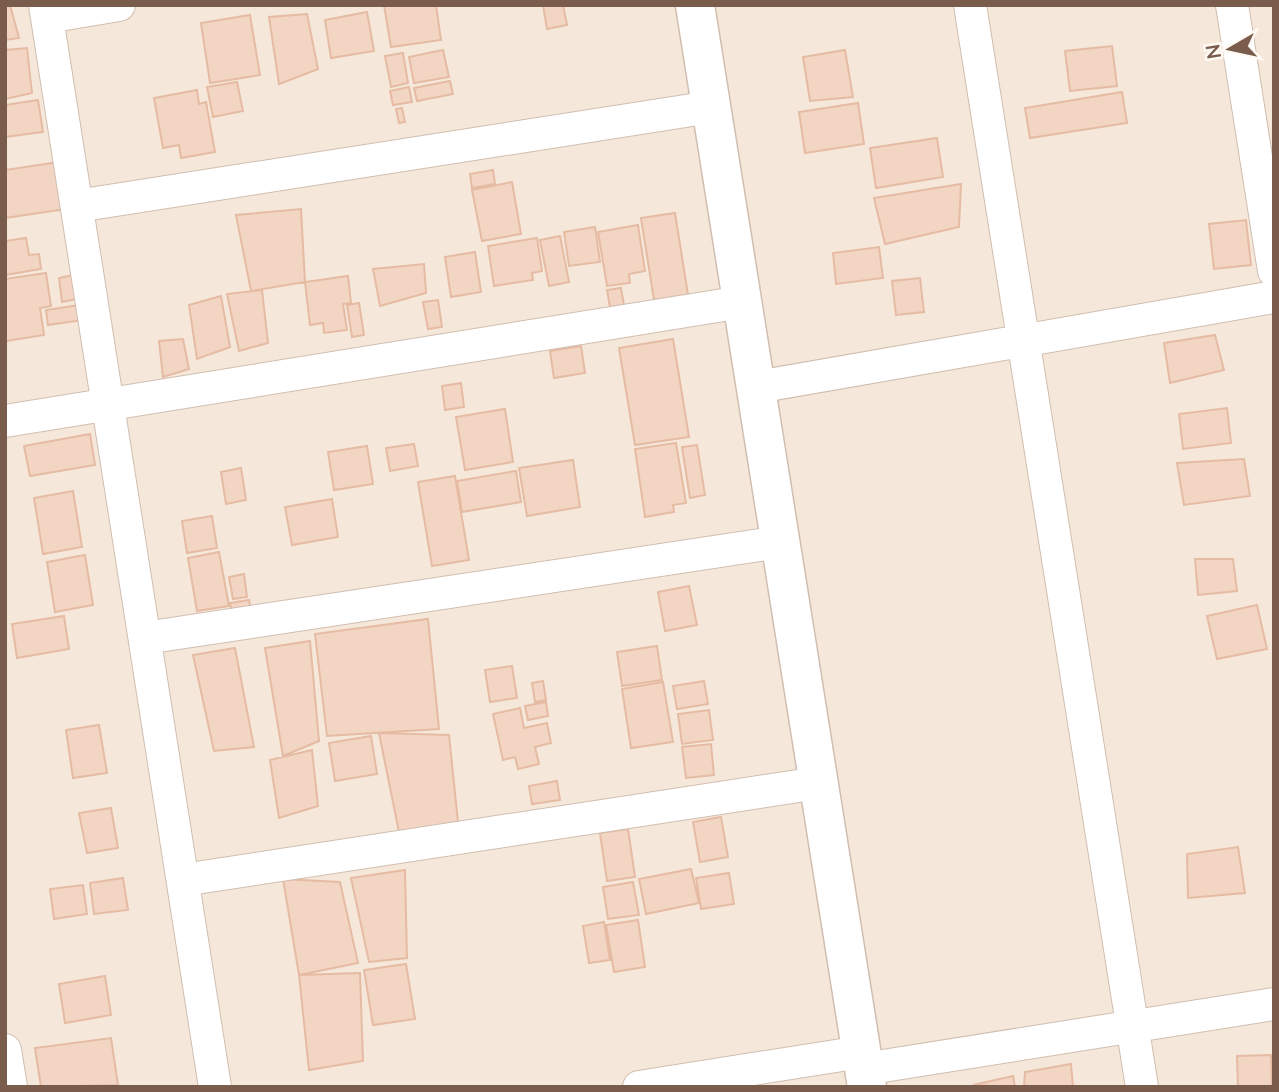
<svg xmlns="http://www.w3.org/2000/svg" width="1279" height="1092" viewBox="0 0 1279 1092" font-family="Lato,sans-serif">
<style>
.residential{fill:#f5e8da}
.building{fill:#f3d5c3;stroke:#e6bba3;stroke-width:2}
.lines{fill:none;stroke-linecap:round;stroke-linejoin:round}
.minor-casing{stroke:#d1beb0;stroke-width:34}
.tertiary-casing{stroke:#d1beb0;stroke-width:41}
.minor{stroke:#fff;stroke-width:32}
.tertiary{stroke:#fff;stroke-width:38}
</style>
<rect width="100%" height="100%" fill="#fdf6ec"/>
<path class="residential" d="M 5,5 L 1274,5 L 1274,1087 L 5,1087 Z"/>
<path class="building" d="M 5,5 L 10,5 L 19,38 L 5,40 Z
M 384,5 L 436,5 L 441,40 L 391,47 Z
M 543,5 L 563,5 L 567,25 L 547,29 Z
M 367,12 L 374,51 L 331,58 L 325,20 Z
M 307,14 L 318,69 L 279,84 L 269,17 Z
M 250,15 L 260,75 L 210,83 L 201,23 Z
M 1112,46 L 1117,86 L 1070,91 L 1065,51 Z
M 27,48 L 32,93 L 5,99 L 5,50 Z
M 443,50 L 449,77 L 414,83 L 409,57 Z
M 845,50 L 853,97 L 810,101 L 803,57 Z
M 403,53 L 408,83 L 391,87 L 385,56 Z
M 450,81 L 453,94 L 417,101 L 414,88 Z
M 237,82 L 243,111 L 213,117 L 207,87 Z
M 409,87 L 412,102 L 393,105 L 390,91 Z
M 197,90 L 199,104 L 206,102 L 215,152 L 181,158 L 179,145 L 163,148 L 154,98 Z
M 1122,92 L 1127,123 L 1030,138 L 1025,108 Z
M 38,100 L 43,132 L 5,137 L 5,105 Z
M 858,103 L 864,144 L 805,153 L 799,112 Z
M 402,108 L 405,122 L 399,123 L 396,109 Z
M 937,138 L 943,177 L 876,188 L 870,148 Z
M 59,162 L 66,209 L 5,218 L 5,170 Z
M 493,170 L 495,184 L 472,188 L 470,174 Z
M 512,182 L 521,234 L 482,241 L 472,190 Z
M 961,184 L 959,227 L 885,244 L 874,198 Z
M 301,209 L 305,282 L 251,291 L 236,215 Z
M 675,213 L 688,295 L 654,300 L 641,218 Z
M 1246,220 L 1251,265 L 1214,269 L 1209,224 Z
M 638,225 L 645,271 L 629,274 L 630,283 L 607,286 L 598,232 Z
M 595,227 L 600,262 L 569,266 L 564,232 Z
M 560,236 L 569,282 L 549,286 L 540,240 Z
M 26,238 L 29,255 L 39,254 L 41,269 L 5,275 L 5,241 Z
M 537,238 L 542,271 L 532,273 L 533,280 L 494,286 L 488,246 Z
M 879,247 L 883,278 L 836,284 L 833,253 Z
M 475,252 L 481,292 L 451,297 L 445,257 Z
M 424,264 L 426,293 L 380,306 L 373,269 Z
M 46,273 L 51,306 L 40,308 L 44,335 L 6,341 L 5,279 Z
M 73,275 L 77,299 L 62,302 L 59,278 Z
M 348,276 L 351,303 L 343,304 L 347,330 L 324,333 L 323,323 L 310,325 L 305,282 Z
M 920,278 L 924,312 L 896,315 L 892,281 Z
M 621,288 L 624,305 L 610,307 L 607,290 Z
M 262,290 L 268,343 L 239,351 L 227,294 Z
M 221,296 L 230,347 L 197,359 L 189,305 Z
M 438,300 L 442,327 L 428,329 L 423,302 Z
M 359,303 L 364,335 L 352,337 L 347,305 Z
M 80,305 L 83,320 L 48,325 L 46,310 Z
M 1215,335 L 1224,370 L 1170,383 L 1164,343 Z
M 183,339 L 189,369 L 163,377 L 159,341 Z
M 673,339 L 689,437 L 635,445 L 619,348 Z
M 581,346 L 585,373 L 554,378 L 550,351 Z
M 461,383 L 464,407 L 445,410 L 442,386 Z
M 1227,408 L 1231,443 L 1183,449 L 1179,414 Z
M 505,409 L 513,462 L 465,470 L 456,417 Z
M 90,434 L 95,465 L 30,476 L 24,446 Z
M 676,443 L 686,503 L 673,505 L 674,512 L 645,517 L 635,449 Z
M 414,444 L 418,466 L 390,471 L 386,448 Z
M 697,445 L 705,495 L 690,498 L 682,447 Z
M 367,446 L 373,484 L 334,490 L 328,452 Z
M 1244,459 L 1250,496 L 1184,505 L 1177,463 Z
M 573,460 L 580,507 L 527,516 L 519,468 Z
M 241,468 L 246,500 L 226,504 L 221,472 Z
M 516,471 L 521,502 L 462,512 L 457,481 Z
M 455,476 L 469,560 L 432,566 L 418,482 Z
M 73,491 L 82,547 L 43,554 L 34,498 Z
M 332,499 L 338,537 L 292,545 L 285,507 Z
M 212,516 L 217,548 L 187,553 L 182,521 Z
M 219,552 L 229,606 L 197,611 L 188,558 Z
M 85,555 L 93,605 L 55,612 L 47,562 Z
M 1195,559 L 1233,559 L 1237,591 L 1198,595 Z
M 244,574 L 247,597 L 233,599 L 229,577 Z
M 689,586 L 697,625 L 665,631 L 658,592 Z
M 249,600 L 252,617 L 233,620 L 230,603 Z
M 1257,605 L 1267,649 L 1217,659 L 1207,616 Z
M 64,616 L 69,649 L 17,658 L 12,624 Z
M 428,619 L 439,729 L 327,736 L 315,634 Z
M 310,641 L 319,741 L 283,756 L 265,648 Z
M 657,646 L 662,680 L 622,686 L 617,652 Z
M 235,648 L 254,747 L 214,751 L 193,655 Z
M 512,666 L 517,698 L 490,702 L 485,670 Z
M 543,681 L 546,700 L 535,702 L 532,683 Z
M 704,681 L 708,704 L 677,709 L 673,686 Z
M 663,682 L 673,742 L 631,748 L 622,689 Z
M 546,702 L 548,716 L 528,720 L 525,706 Z
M 520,708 L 524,728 L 547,723 L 551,743 L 535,747 L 539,764 L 518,769 L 515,757 L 503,760 L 493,714 Z
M 709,710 L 713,740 L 682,744 L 678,714 Z
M 99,725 L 107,773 L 73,778 L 66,730 Z
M 379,733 L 449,735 L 458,822 L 399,832 Z
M 371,736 L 377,774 L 335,781 L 329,743 Z
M 711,744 L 714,775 L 686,778 L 682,747 Z
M 312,750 L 318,806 L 279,818 L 270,760 Z
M 557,781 L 560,800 L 532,804 L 529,786 Z
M 111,808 L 118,848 L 87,853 L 79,813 Z
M 721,817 L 728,857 L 700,862 L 693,822 Z
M 628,829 L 635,877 L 607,881 L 600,833 Z
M 1238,847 L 1245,893 L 1188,898 L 1187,854 Z
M 691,869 L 699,903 L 646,914 L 639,879 Z
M 405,870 L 407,958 L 369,962 L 351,878 Z
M 729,873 L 734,904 L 701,909 L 696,878 Z
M 123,878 L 128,910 L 94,914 L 90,883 Z
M 283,879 L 340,882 L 358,963 L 299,975 Z
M 633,882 L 639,915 L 608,919 L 603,887 Z
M 83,885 L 87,914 L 54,919 L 50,889 Z
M 638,920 L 645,967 L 614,972 L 606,925 Z
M 604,922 L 610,960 L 589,963 L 583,926 Z
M 406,964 L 415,1019 L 373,1025 L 364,970 Z
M 360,973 L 363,1061 L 309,1070 L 299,975 Z
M 105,976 L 111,1015 L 65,1023 L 59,984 Z
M 111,1038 L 118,1085 L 41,1087 L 35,1048 Z
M 1271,1055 L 1272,1087 L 1238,1087 L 1237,1056 Z
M 1071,1064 L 1073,1087 L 1024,1087 L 1025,1072 Z
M 1013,1076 L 1015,1087 L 973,1085 Z"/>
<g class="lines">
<defs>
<path id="minor" d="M 45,5 L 215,1087
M 970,5 L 1142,1087
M 1232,5 L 1274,271
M 47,17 L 119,5
M 77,206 L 711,107
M 757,387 L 1274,297
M 5,421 L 742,302
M 145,638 L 780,542
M 183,880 L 818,783
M 5,1050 L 11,1087
M 864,1069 L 1274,1004
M 639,1087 L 861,1052"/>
<path id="tertiary" d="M 695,5 L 867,1087"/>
</defs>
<use href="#minor" class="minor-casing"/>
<use href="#tertiary" class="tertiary-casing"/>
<use href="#minor" class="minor"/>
<use href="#tertiary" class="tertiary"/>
</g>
<rect width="1279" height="1092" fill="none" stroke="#7a5c4d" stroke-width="14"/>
<g transform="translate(1230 49) rotate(261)" stroke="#fffaf3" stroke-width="5" paint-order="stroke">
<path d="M0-5L12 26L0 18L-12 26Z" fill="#7a5c4d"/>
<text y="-10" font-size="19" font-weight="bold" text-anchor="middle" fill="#7a5c4d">N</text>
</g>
</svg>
